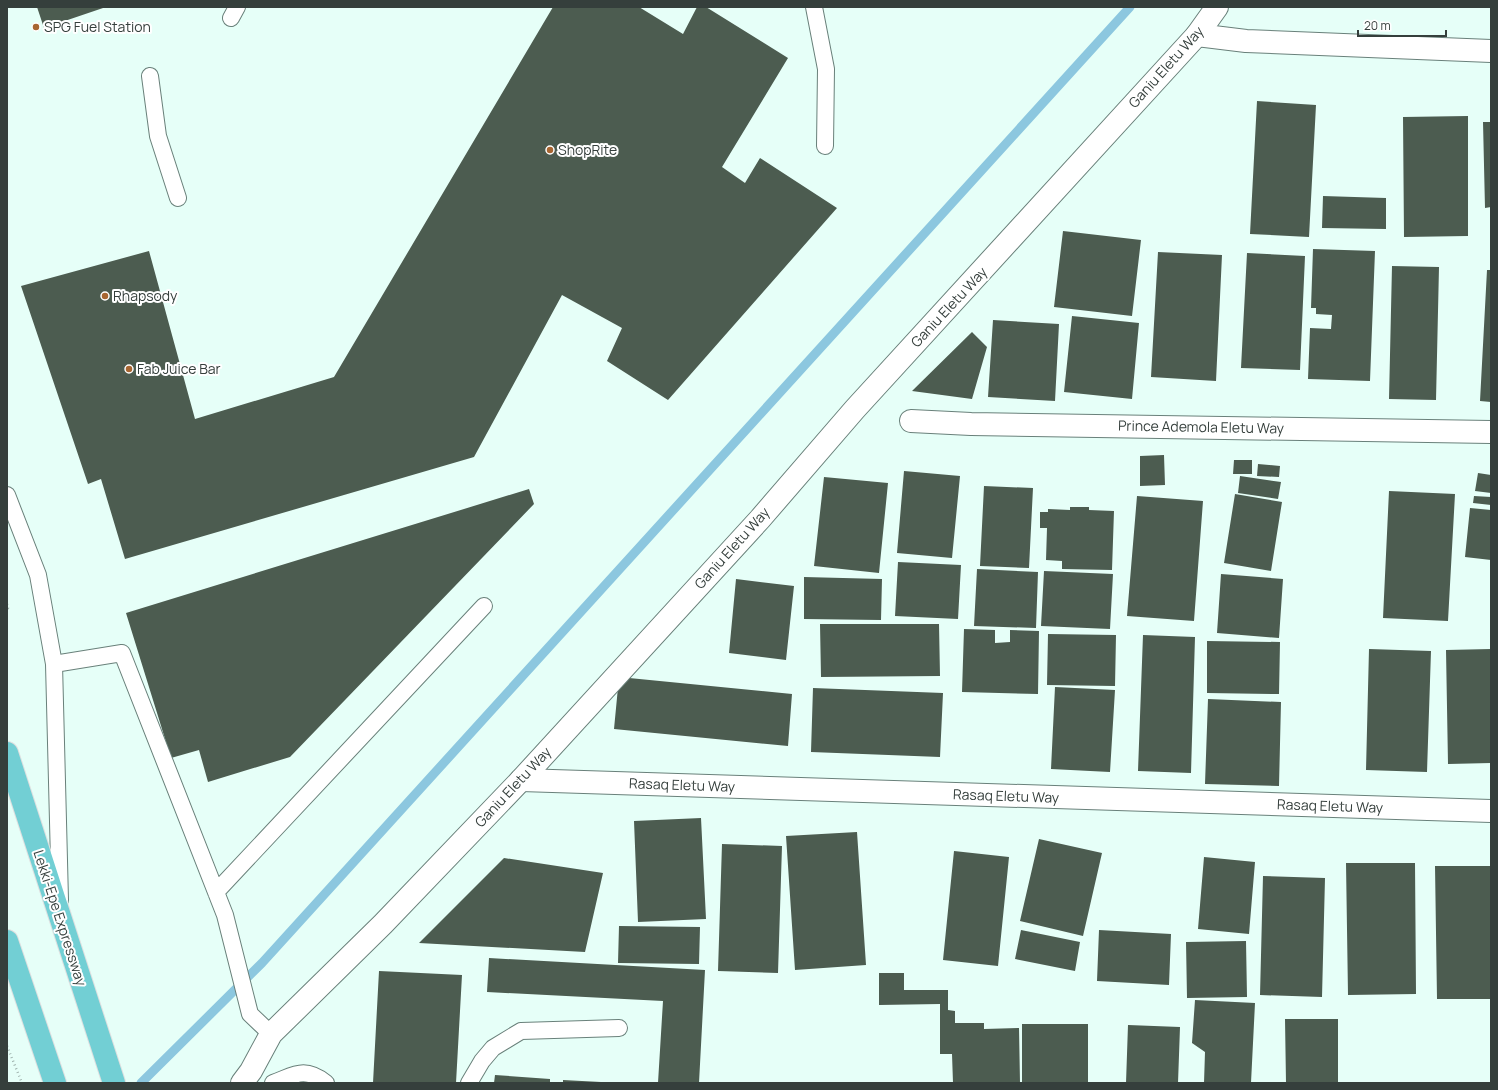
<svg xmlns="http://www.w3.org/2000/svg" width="1498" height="1090" viewBox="0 0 1498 1090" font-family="Manrope,sans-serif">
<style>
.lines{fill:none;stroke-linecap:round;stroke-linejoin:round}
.stream{stroke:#8cc7df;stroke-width:9}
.building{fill:#4c5c50}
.service-casing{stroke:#69807a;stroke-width:18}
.minor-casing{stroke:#69807a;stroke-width:24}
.tertiary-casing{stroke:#69807a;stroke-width:24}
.trunk-casing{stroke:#dfe0e0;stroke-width:24}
.path{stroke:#a1b4af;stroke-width:2.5;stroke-dasharray:1 3;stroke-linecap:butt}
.service{stroke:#fff;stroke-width:16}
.minor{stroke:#fff;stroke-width:22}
.tertiary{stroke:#fff;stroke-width:22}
.trunk{stroke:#72cfd4;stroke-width:22}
.poi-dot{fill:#a76531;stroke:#fff;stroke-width:1.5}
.labels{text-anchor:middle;stroke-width:4;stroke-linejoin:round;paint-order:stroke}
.poi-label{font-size:14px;fill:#353f3c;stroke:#fff;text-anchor:start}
.street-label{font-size:14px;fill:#353f3c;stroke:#fff}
</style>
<rect width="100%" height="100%" fill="#e6fff8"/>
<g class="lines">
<path class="stream" d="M 141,1083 L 262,963 L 1130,7"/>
</g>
<path class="building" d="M 37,7 L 106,7 L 44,28 Z
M 553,7 L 639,7 L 683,34 L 697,7 L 706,7 L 788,58 L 722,167 L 745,183 L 760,158 L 837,208 L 668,400 L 607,361 L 622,328 L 562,295 L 474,457 L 125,559 L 101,479 L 88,484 L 21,286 L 149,251 L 195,419 L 334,377 Z
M 1257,101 L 1316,105 L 1309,237 L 1250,234 Z
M 1468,116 L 1468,236 L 1404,237 L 1403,117 Z
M 1483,122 L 1491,122 L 1491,207 L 1485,208 Z
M 1323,196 L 1386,198 L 1386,229 L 1322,228 Z
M 1063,231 L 1141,240 L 1132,316 L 1054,307 Z
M 1313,249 L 1375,251 L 1370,381 L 1308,379 L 1310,328 L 1331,329 L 1332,315 L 1316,314 L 1316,308 L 1311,308 Z
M 1158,252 L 1222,255 L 1216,381 L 1151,377 Z
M 1247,253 L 1305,256 L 1300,370 L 1241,368 Z
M 1392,266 L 1439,267 L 1436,400 L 1389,399 Z
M 1487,270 L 1491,270 L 1491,402 L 1480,401 Z
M 1072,316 L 1139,323 L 1132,399 L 1064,392 Z
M 993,320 L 1059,324 L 1055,401 L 988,397 Z
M 972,332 L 987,347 L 972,399 L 912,391 Z
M 1164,455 L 1165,485 L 1140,486 L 1140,456 Z
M 1234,460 L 1252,460 L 1252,474 L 1233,474 Z
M 1258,464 L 1280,466 L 1279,477 L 1257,476 Z
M 904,471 L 960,476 L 952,558 L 897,553 Z
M 1478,473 L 1491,475 L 1491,493 L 1475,491 Z
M 1240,476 L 1281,482 L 1278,499 L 1238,493 Z
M 824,477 L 888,483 L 879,573 L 814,566 Z
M 984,486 L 1033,488 L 1029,568 L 980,566 Z
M 529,489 L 534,504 L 290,757 L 208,782 L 199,750 L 171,758 L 126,613 Z
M 1389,491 L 1455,494 L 1448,621 L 1383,618 Z
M 1235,494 L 1282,502 L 1271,571 L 1224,563 Z
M 1137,496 L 1203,501 L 1194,621 L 1127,616 Z
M 1474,496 L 1491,497 L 1491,505 L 1473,503 Z
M 1070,507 L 1089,507 L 1089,510 L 1114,511 L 1112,570 L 1062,569 L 1062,561 L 1046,560 L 1047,528 L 1040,528 L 1040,512 L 1048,512 L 1048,509 L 1070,510 Z
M 1470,508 L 1491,510 L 1491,560 L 1465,557 Z
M 898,562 L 961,565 L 958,619 L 895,616 Z
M 977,569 L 1038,572 L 1036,628 L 974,626 Z
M 1044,571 L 1113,574 L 1110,629 L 1041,626 Z
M 1221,574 L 1283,579 L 1279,638 L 1217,633 Z
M 804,577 L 882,579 L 881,620 L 804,619 Z
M 736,579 L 794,586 L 786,660 L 729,653 Z
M 820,624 L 939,624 L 940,676 L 821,677 Z
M 964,629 L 995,630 L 995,643 L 1010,642 L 1010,630 L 1039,631 L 1038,694 L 962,692 Z
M 1048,634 L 1116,635 L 1115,686 L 1047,685 Z
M 1143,635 L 1195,637 L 1191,773 L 1138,771 Z
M 1207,641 L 1280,642 L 1279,694 L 1207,693 Z
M 1369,649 L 1431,651 L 1427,772 L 1366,770 Z
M 1491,649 L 1491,763 L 1448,764 L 1446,650 Z
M 619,677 L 792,694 L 788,746 L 614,729 Z
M 1055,687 L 1115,690 L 1110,772 L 1051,769 Z
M 813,688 L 943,693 L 940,757 L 811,752 Z
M 1208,699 L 1281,702 L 1279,786 L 1205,784 Z
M 701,818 L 706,919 L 638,922 L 634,821 Z
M 857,832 L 866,965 L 795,970 L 786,836 Z
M 1039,839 L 1102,853 L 1083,936 L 1020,921 Z
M 722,844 L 782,846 L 778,973 L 718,971 Z
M 954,851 L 1009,857 L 998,966 L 943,960 Z
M 1204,857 L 1255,862 L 1249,934 L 1198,929 Z
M 504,858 L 603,873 L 585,952 L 419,943 Z
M 1346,863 L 1415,863 L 1416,994 L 1348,995 Z
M 1435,866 L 1491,866 L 1491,999 L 1437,999 Z
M 1263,876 L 1325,878 L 1322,997 L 1260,995 Z
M 619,926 L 700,927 L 699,964 L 618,963 Z
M 1021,930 L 1080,942 L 1075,971 L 1015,959 Z
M 1099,930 L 1171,934 L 1169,985 L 1097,981 Z
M 1246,941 L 1247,997 L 1187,998 L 1186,942 Z
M 489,958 L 705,970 L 699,1083 L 658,1083 L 663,1001 L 487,992 Z
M 379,971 L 462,975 L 456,1083 L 373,1083 Z
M 879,973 L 904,973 L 904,990 L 948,990 L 948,1010 L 955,1011 L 955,1023 L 984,1023 L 984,1029 L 1019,1028 L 1020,1083 L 953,1083 L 952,1054 L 940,1054 L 940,1004 L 879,1005 Z
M 1195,1000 L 1255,1003 L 1251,1083 L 1204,1083 L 1205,1052 L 1192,1043 Z
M 1285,1019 L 1338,1019 L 1338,1083 L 1286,1083 Z
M 1022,1024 L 1088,1024 L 1088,1083 L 1022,1083 Z
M 1128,1025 L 1180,1027 L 1178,1083 L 1126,1083 Z
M 495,1075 L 550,1079 L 550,1083 L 494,1083 Z
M 563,1080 L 601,1082 L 601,1083 L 563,1083 Z"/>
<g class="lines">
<defs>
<path id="service" d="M 814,7 L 826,69 L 825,146
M 231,18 L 237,7
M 150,76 L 158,136 L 178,198
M 7,495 L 38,575 L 54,664 L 60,900
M 54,664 L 122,653 L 225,915 L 250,1014 L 271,1034
M 216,892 L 484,606
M 273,1083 C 295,1075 304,1066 326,1083
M 469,1083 L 482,1061 L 493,1048 L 521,1031 L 619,1028"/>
<path id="minor" d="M 1197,35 L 1246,41 L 1491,51
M 911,421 L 971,424 L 1491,432
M 521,780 L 1491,811"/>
<path id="tertiary" d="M 242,1083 L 251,1071 L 271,1034 L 383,924 L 521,780 L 760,519 L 855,409 L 1197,35 L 1217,7"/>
<path id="trunk" d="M 7,753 L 114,1083
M 7,941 L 55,1083"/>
</defs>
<use href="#service" class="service-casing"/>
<use href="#minor" class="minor-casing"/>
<use href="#tertiary" class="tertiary-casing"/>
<use href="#trunk" class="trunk-casing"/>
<path class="path" d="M 7,604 L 8,608 L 7,609
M 7,1046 L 22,1083"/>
<use href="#service" class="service"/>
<use href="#minor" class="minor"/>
<use href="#tertiary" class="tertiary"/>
<use href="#trunk" class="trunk"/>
</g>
<g class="poi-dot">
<circle cx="36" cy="27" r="4"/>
<circle cx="550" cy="150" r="4"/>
<circle cx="105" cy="296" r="4"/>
<circle cx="129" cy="369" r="4"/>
</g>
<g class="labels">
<g class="poi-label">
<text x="44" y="32">SPG Fuel Station</text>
<text x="558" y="155">ShopRite</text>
<text x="113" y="301">Rhapsody</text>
<text x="137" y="374">Fab Juice Bar</text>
</g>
<g class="street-label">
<text transform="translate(1166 67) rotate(-48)" y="5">Ganiu Eletu Way</text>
<text transform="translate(949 307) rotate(-47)" y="5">Ganiu Eletu Way</text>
<text transform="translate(1201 427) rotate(1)" y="5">Prince Ademola Eletu Way</text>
<text transform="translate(732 548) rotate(-48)" y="5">Ganiu Eletu Way</text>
<text transform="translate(682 785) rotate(2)" y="5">Rasaq Eletu Way</text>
<text transform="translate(513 787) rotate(-47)" y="5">Ganiu Eletu Way</text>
<text transform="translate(1006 796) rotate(2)" y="5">Rasaq Eletu Way</text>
<text transform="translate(1330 806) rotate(2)" y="5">Rasaq Eletu Way</text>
<text transform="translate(60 918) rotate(72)" y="5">Lekki-Epe Expressway</text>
</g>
</g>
<rect width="1498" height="1090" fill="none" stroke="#353f3c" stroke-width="16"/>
<path d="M1358 30v6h88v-6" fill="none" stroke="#353f3c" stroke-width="2"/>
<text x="1364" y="30" font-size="12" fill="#353f3c" stroke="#ffffff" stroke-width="3" paint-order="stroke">20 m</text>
</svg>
